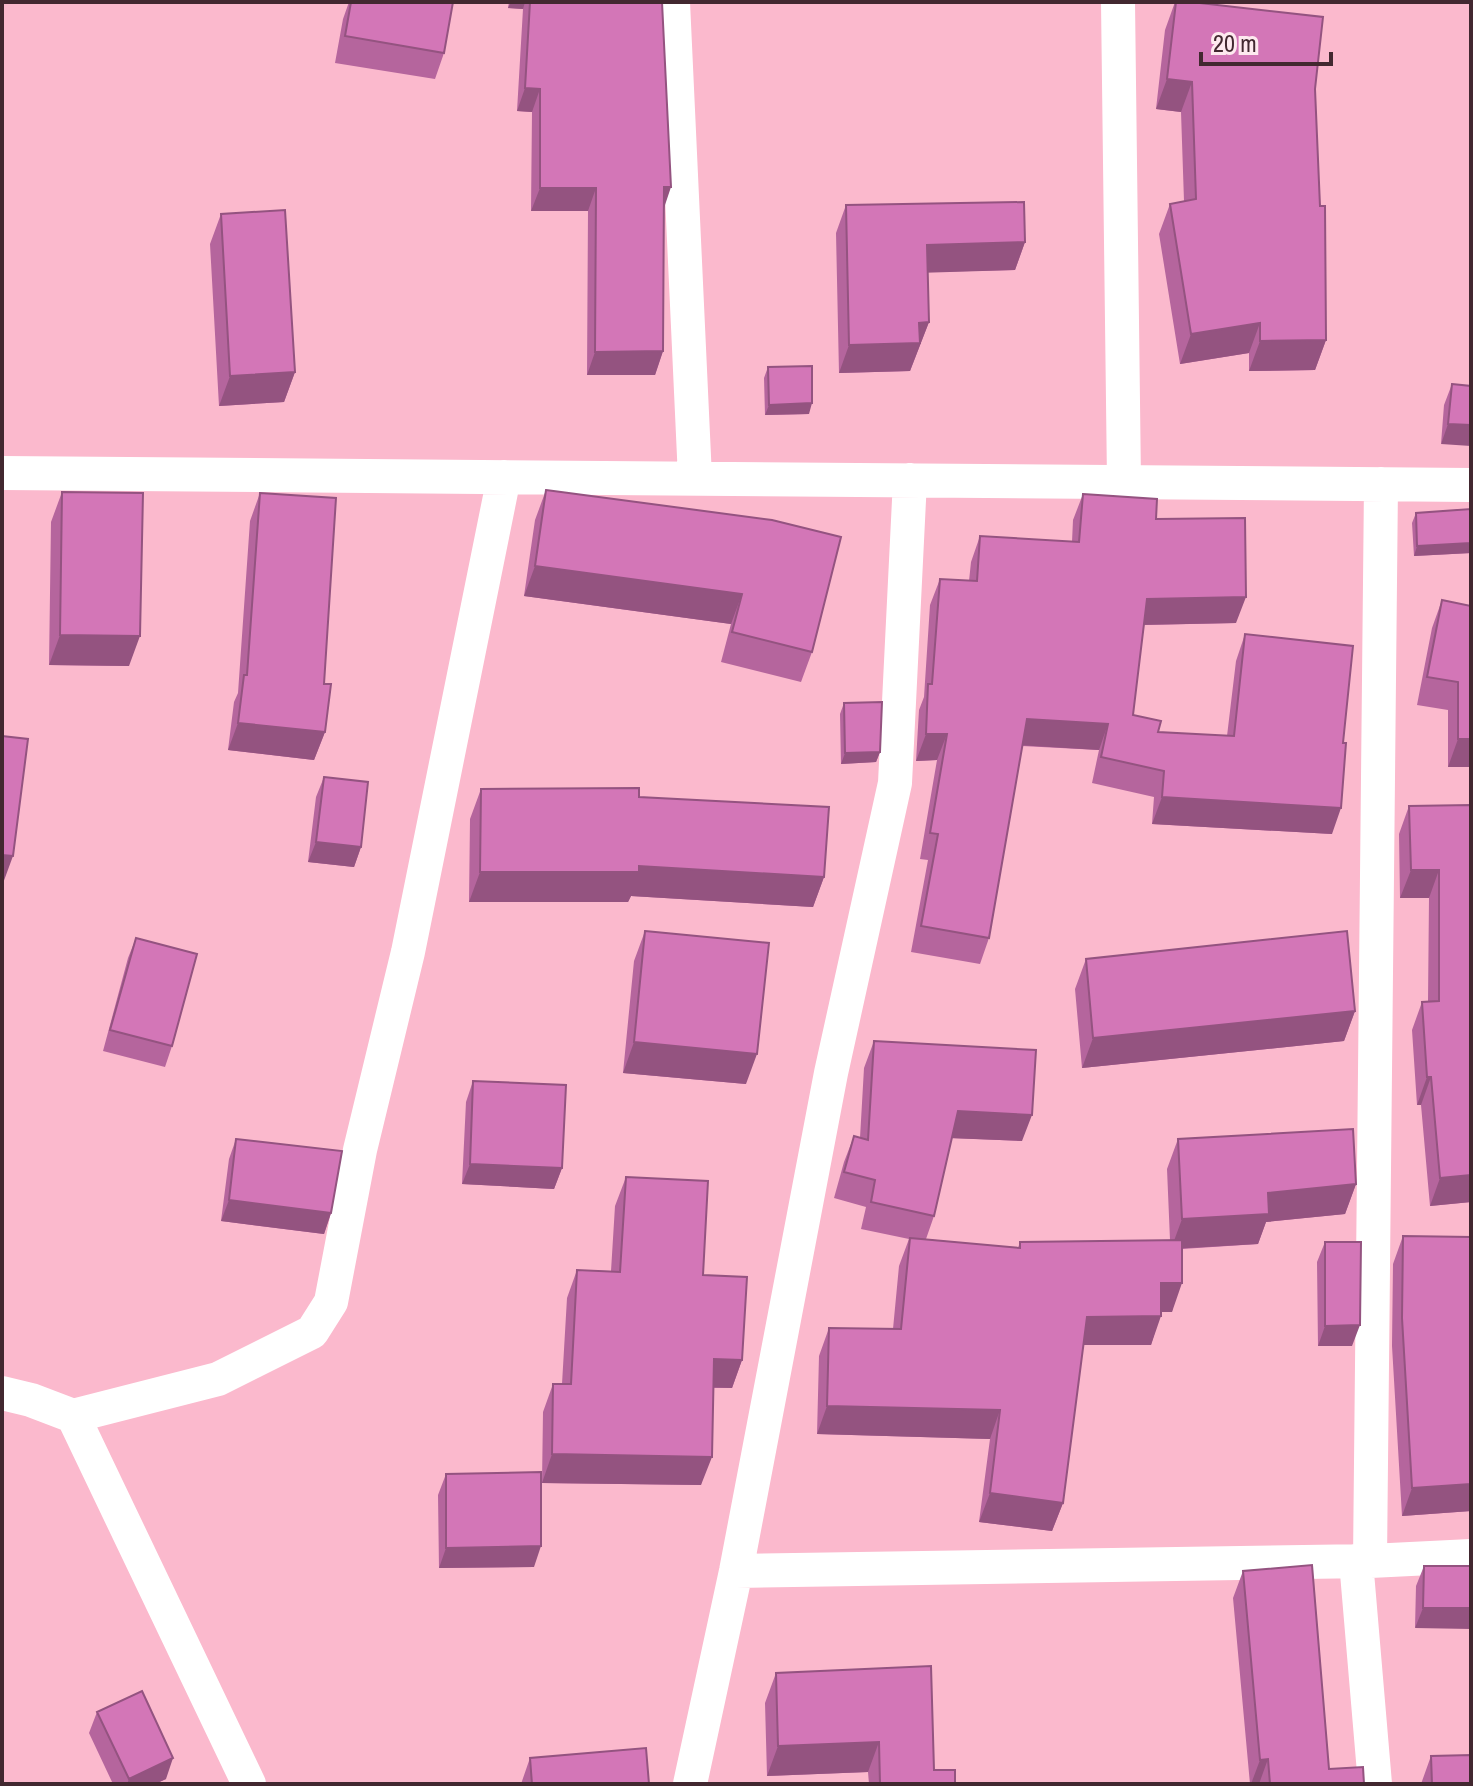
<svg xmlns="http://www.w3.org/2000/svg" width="1473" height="1786" viewBox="0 0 1473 1786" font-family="'Archivo Narrow',sans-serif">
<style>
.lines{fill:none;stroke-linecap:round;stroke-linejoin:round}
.minor{stroke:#fff;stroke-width:34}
.wall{fill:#b5659d}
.shaded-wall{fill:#945380}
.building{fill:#d376b7;stroke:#945380;stroke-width:2}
</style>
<rect width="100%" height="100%" fill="#fbb9cd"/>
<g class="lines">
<path class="minor" d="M 673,2 L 695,478
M 1118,2 L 1124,481
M 2,473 L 1471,485
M 2,1393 L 31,1400 L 73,1416 L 218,1379 L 312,1332 L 331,1302 L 360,1150 L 408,952 L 504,477
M 73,1416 L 249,1784
M 1356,1561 L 1375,1784
M 1370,1561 L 1471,1556
M 736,1571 L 1370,1561 L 1381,484
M 690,1784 L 736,1571 L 831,1073 L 895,783 L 910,480"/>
</g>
<path class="wall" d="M 349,2 L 453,2 L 444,53 L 435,79 L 335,63 L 343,19 Z
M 509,2 L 662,2 L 664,206 L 663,351 L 655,375 L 587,375 L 588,211 L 531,211 L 532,112 L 517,111 L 523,9 L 508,8 Z
M 1175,2 L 1315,89 L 1326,340 L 1315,370 L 1249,371 L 1249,353 L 1180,364 L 1159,234 L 1170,204 L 1184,201 L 1181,112 L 1156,109 L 1165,30 Z
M 846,205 L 1025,242 L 1015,270 L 928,272 L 929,322 L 910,371 L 839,373 L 836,233 Z
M 221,214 L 295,372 L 284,402 L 219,406 L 210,244 Z
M 768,367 L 809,414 L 765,415 L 764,378 Z
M 1452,384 L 1471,386 L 1441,444 L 1444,405 Z
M 546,490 L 772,520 L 812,652 L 801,682 L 721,662 L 731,624 L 524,596 L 535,520 Z
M 62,492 L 129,666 L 49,665 L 51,522 Z
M 260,493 L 324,684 L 325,732 L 314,760 L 228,750 L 234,702 L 238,693 L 250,521 Z
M 1083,494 L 1156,519 L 1236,623 L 1144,625 L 1133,715 L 1158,732 L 1227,736 L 1236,661 L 1245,634 L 1332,834 L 1152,824 L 1154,797 L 1092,783 L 1099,750 L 1022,746 L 989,938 L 980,964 L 911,952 L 928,860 L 920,859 L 937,760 L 916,761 L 919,710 L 924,697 L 930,605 L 940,579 L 969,581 L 971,562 L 980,536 L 1072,542 L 1073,520 Z
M 1471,509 L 1471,553 L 1414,556 L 1412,523 L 1416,513 Z
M 1442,600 L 1471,606 L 1471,767 L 1448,767 L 1448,710 L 1417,705 L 1432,628 Z
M 844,703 L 880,752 L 876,762 L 841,764 L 840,714 Z
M 324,777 L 361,847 L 354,867 L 308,862 L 316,797 Z
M 481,789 L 639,797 L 824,877 L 813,907 L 631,896 L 628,902 L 469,902 L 470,819 Z
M 1471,805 L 1471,1202 L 1430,1206 L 1421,1105 L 1417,1105 L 1412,1030 L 1422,1002 L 1428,1001 L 1429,898 L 1400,898 L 1399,834 L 1409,806 Z
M 645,931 L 746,1084 L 623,1073 L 634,961 Z
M 136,938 L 172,1046 L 165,1067 L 103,1051 L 128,958 Z
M 1086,959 L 1355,1011 L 1344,1041 L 1082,1068 L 1075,989 Z
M 874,1041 L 1022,1141 L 952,1138 L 934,1216 L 926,1239 L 1018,1248 L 1020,1242 L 1170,1240 L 1167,1169 L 1178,1139 L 1356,1184 L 1345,1214 L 1266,1222 L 1258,1244 L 1182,1249 L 1172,1312 L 1161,1312 L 1151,1345 L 1083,1345 L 1063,1503 L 1052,1531 L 979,1522 L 990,1439 L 817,1434 L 819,1356 L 829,1328 L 893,1329 L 899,1266 L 909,1239 L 861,1229 L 866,1207 L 834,1198 L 844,1162 L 854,1136 L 860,1138 L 864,1068 Z
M 473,1081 L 562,1168 L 554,1189 L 462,1184 L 466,1102 Z
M 236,1139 L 331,1213 L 324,1234 L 221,1221 L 229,1159 Z
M 626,1177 L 703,1275 L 742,1360 L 732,1388 L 713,1388 L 701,1485 L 542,1483 L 543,1412 L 553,1384 L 562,1384 L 567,1298 L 577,1270 L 611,1271 L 615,1206 Z
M 1403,1236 L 1471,1511 L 1402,1516 L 1392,1346 L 1393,1264 Z
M 1325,1242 L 1352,1346 L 1318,1346 L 1317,1262 Z
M 446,1474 L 534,1567 L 439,1568 L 438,1495 Z
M 1424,1566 L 1471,1566 L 1415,1628 L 1416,1586 Z
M 1243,1571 L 1329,1769 L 1364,1784 L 1250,1784 L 1233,1598 Z
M 776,1673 L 934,1770 L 955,1784 L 869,1784 L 868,1772 L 767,1776 L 765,1703 Z
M 97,1712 L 166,1779 L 155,1784 L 113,1784 L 89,1733 Z
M 1431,1756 L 1471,1784 L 1421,1784 Z
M 530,1758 L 649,1784 L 521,1784 Z"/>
<path class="shaded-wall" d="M 511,2 L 525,2 L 523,9 L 508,8 Z
M 1167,79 L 1192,82 L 1181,112 L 1156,109 Z
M 525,88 L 540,89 L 532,112 L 517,111 Z
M 664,187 L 671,187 L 663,211 Z
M 540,188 L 596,188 L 588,211 L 531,211 Z
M 1025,242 L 1015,270 L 917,273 L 927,245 Z
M 929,322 L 910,371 L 839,373 L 849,345 L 919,323 Z
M 1260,323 L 1249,353 L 1180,364 L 1191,334 Z
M 1326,340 L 1315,370 L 1249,371 L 1260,341 Z
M 663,351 L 655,375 L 587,375 L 595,352 Z
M 295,372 L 284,402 L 219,406 L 230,376 Z
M 812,403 L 809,414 L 765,415 L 769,405 Z
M 1448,424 L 1471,425 L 1471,446 L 1441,444 Z
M 1471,543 L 1471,553 L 1414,556 L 1417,546 Z
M 535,566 L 742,594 L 731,624 L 524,596 Z
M 1246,597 L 1236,623 L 1137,625 L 1147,599 Z
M 60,635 L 140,636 L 129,666 L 49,665 Z
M 1027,719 L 1108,724 L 1099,750 L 1017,745 Z
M 238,723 L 325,732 L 314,760 L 228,750 Z
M 926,734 L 947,734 L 937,760 L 916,761 Z
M 1458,739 L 1471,739 L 1471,767 L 1448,767 Z
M 880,752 L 876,762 L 841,764 L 845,753 Z
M 1162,797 L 1341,808 L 1332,834 L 1152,824 Z
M 316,842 L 361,847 L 354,867 L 308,862 Z
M 2,855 L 13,856 L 2,886 Z
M 639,866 L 824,877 L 813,907 L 631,896 L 628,902 L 469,902 L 480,872 Z
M 1411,870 L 1439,870 L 1429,898 L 1400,898 Z
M 1355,1011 L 1344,1041 L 1082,1068 L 1093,1038 Z
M 634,1042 L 757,1054 L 746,1084 L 623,1073 Z
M 1427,1077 L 1431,1077 L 1421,1105 L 1417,1105 Z
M 958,1111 L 1032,1115 L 1022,1141 L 948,1138 Z
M 470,1164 L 562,1168 L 554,1189 L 462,1184 Z
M 1471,1175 L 1471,1202 L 1430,1206 L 1440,1178 Z
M 1356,1184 L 1345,1214 L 1266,1222 L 1258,1244 L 1171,1249 L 1182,1219 L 1268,1193 Z
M 229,1200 L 331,1213 L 324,1234 L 221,1221 Z
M 1161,1283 L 1182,1283 L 1172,1312 L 1150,1312 Z
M 1161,1316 L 1151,1345 L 1076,1345 L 1087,1317 Z
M 1360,1325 L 1352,1346 L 1318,1346 L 1325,1326 Z
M 714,1359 L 742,1360 L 732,1388 L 703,1387 Z
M 827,1406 L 1000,1410 L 990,1439 L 817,1434 Z
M 552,1454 L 712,1457 L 701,1485 L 542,1483 Z
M 1471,1484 L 1471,1511 L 1402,1516 L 1412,1488 Z
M 990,1493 L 1063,1503 L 1052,1531 L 979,1522 Z
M 541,1546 L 534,1567 L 439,1568 L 446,1548 Z
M 1423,1608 L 1471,1608 L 1471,1629 L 1415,1628 Z
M 879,1742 L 868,1772 L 767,1776 L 778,1746 Z
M 173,1758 L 166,1779 L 155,1784 L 127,1784 L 129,1779 Z
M 1268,1759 L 1259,1784 L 1251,1784 L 1260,1760 Z"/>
<path class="building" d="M 351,2 L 453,2 L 444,53 L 345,36 Z
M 530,2 L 662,2 L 671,187 L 664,187 L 663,351 L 595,352 L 596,188 L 540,188 L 540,89 L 525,88 Z
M 1176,2 L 1191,2 L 1323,17 L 1315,89 L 1320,206 L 1325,206 L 1326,340 L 1260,341 L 1260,323 L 1191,334 L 1170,204 L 1196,199 L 1192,82 L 1167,79 Z
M 1024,202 L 1025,242 L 927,245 L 929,322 L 919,323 L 920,343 L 849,345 L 846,205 Z
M 285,210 L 295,372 L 230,376 L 221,214 Z
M 812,366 L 812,403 L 769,405 L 768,367 Z
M 1452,384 L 1471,386 L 1471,425 L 1448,424 Z
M 546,490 L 772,520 L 841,537 L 812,652 L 732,632 L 742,594 L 535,566 Z
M 62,492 L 143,493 L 140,636 L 60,635 Z
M 260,493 L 336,498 L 324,684 L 331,684 L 325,732 L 238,723 L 244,675 L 247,675 Z
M 1083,494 L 1157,499 L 1156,519 L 1245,518 L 1246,597 L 1147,599 L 1133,715 L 1161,721 L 1158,732 L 1234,736 L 1245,634 L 1353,646 L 1343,743 L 1346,743 L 1341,808 L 1162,797 L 1164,771 L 1101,757 L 1108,724 L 1027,719 L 989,938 L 921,926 L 938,834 L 930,833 L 947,734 L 926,734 L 928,684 L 932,684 L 940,579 L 977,581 L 980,536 L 1079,542 Z
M 1471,509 L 1471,543 L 1417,546 L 1416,513 Z
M 1442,600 L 1471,606 L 1471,739 L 1458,739 L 1458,682 L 1427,677 Z
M 882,702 L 880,752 L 845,753 L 844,703 Z
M 2,736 L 28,739 L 13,856 L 2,855 Z
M 324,777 L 368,782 L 361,847 L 316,842 Z
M 639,788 L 639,797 L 829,807 L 824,877 L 639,866 L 639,872 L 480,872 L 481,789 Z
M 1471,805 L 1471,1175 L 1440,1178 L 1431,1077 L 1427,1077 L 1422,1002 L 1439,1001 L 1439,870 L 1411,870 L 1409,806 Z
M 645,931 L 769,943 L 757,1054 L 634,1042 Z
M 1347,931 L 1355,1011 L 1093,1038 L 1086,959 Z
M 136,938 L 197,954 L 172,1046 L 110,1030 Z
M 874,1041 L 1036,1050 L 1032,1115 L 958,1111 L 934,1216 L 871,1202 L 875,1180 L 844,1172 L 854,1136 L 868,1140 Z
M 473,1081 L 566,1085 L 562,1168 L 470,1164 Z
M 1353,1129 L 1356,1184 L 1268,1193 L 1269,1214 L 1182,1219 L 1178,1139 Z
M 236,1139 L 342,1151 L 331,1213 L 229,1200 Z
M 626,1177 L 708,1181 L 703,1275 L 747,1277 L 742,1360 L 714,1359 L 712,1457 L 552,1454 L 553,1384 L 571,1384 L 577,1270 L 620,1272 Z
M 1403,1236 L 1471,1237 L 1471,1484 L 1412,1488 L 1402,1318 Z
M 910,1238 L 1020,1248 L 1020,1242 L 1182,1240 L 1182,1283 L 1161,1283 L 1161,1316 L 1087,1317 L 1063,1503 L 990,1493 L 1000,1410 L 827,1406 L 829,1328 L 901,1329 Z
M 1325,1242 L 1361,1242 L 1360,1325 L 1325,1326 Z
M 541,1472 L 541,1546 L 446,1548 L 446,1474 Z
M 1312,1565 L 1329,1769 L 1363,1767 L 1364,1784 L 1270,1784 L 1268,1759 L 1260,1760 L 1243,1571 Z
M 1424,1566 L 1471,1566 L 1471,1608 L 1423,1608 Z
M 931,1666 L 934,1770 L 955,1770 L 955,1784 L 880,1784 L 879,1742 L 778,1746 L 776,1673 Z
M 142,1691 L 173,1758 L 129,1779 L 97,1712 Z
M 646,1748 L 649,1784 L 532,1784 L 530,1758 Z
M 1471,1755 L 1471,1784 L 1432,1784 L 1431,1756 Z"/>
<rect width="1473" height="1786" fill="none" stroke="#422830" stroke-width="8"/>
<path d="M1201 52v12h130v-12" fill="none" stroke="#422830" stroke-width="4"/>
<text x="1213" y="52" font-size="24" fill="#422830" stroke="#fee9ef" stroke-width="6" paint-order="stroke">20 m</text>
</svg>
